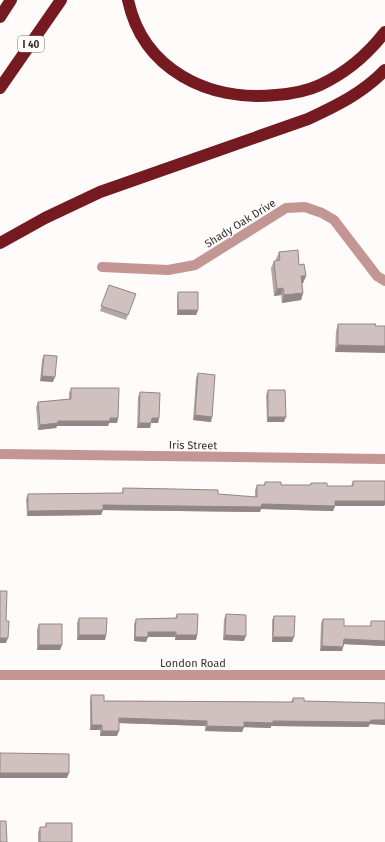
<svg xmlns="http://www.w3.org/2000/svg" width="385" height="842" viewBox="0 0 385 842" font-family="'Fira Sans',sans-serif">
<style>
.lines{fill:none;stroke-linecap:round;stroke-linejoin:round}
.street{stroke:#c39593;stroke-width:10}
.highway{stroke:#751a21;stroke-width:12}
.wall{fill:#b3a6a5}
.shaded-wall{fill:#928786}
.building{fill:#d0c1c0;stroke:#928786}
.labels{text-anchor:middle;stroke-width:3;stroke-linejoin:round;paint-order:stroke}
.shield{fill:#fefbfa;stroke:#726d6c;stroke-width:1}
.shield-label{font-size:10px;font-weight:bold;fill:#36302f}
.street-label{font-size:11px;fill:#36302f;stroke:#fefbfa}
</style>
<rect width="100%" height="100%" fill="#fefbfa"/>
<g class="lines">
<path class="street" d="M 102,267 L 168,270 L 195,265 L 286,208 L 305,207 L 322,213 L 334,220 L 377,276 L 385,281
M 0,454 L 385,459
M 0,675 L 385,675"/>
<path class="highway" d="M 128,0 C 143,70 209,102 276,95 C 290,94 307,91 320,85 C 346,73 368,54 385,32
M 0,17 L 11,0
M 0,88 L 61,0
M 0,243 L 45,218 L 100,192 L 308,119 C 336,106 363,93 385,70"/>
</g>
<path class="wall" d="M 279,252 L 299,265 L 306,276 L 303,283 L 302,283 L 303,293 L 301,300 L 282,303 L 281,295 L 274,296 L 271,268 L 274,261 L 276,261 L 276,259 Z
M 109,285 L 136,294 L 126,320 L 100,311 Z
M 178,292 L 198,310 L 196,315 L 177,315 L 177,297 Z
M 338,324 L 375,326 L 335,352 L 336,331 Z
M 44,355 L 53,382 L 40,381 L 42,360 Z
M 198,373 L 212,417 L 211,422 L 193,420 L 196,378 Z
M 71,388 L 118,418 L 117,423 L 109,423 L 108,426 L 57,426 L 56,428 L 38,430 L 36,407 L 38,402 L 69,399 L 69,393 Z
M 268,390 L 284,422 L 267,422 L 266,395 Z
M 140,392 L 159,418 L 158,423 L 151,423 L 150,428 L 137,428 L 138,397 Z
M 353,481 L 384,506 L 335,506 L 333,511 L 261,509 L 260,512 L 103,510 L 101,515 L 27,516 L 26,499 L 28,494 L 122,493 L 123,488 L 255,497 L 255,490 L 257,485 L 264,485 L 265,482 L 281,485 L 310,485 L 311,483 L 327,486 L 351,486 Z
M 177,614 L 197,635 L 196,640 L 175,640 L 175,637 L 148,637 L 146,642 L 134,641 L 134,624 L 136,619 L 175,618 Z
M 226,614 L 244,641 L 223,640 L 224,619 Z
M 274,616 L 292,642 L 272,642 L 272,620 Z
M 79,618 L 106,635 L 105,640 L 77,640 L 77,623 Z
M 323,619 L 344,626 L 370,626 L 371,621 L 385,621 L 385,646 L 344,644 L 343,647 L 342,651 L 320,651 L 321,623 Z
M 39,624 L 62,645 L 60,650 L 37,650 L 37,629 Z
M 91,695 L 104,701 L 291,702 L 293,698 L 304,701 L 385,703 L 385,725 L 370,724 L 368,727 L 271,726 L 271,728 L 244,727 L 242,732 L 205,731 L 205,726 L 119,723 L 117,736 L 100,736 L 100,730 L 90,730 L 90,700 Z
M 46,823 L 72,842 L 38,842 L 38,832 L 40,827 L 45,827 Z"/>
<path class="shaded-wall" d="M 301,276 L 306,276 L 303,283 L 299,284 Z
M 283,288 L 281,295 L 274,296 L 277,289 Z
M 303,293 L 301,300 L 282,303 L 284,295 Z
M 178,310 L 198,310 L 196,315 L 177,315 Z
M 338,345 L 385,346 L 385,353 L 335,352 Z
M 42,376 L 55,377 L 53,382 L 40,381 Z
M 195,415 L 212,417 L 211,422 L 193,420 Z
M 268,417 L 286,417 L 284,422 L 267,422 Z
M 110,418 L 118,418 L 117,423 L 109,423 L 108,426 L 57,426 L 56,428 L 38,430 L 40,425 L 58,421 Z
M 152,418 L 159,418 L 158,423 L 150,423 Z
M 139,423 L 151,423 L 150,428 L 137,428 Z
M 335,501 L 385,501 L 385,505 L 384,506 L 335,506 L 333,511 L 261,509 L 260,512 L 101,510 L 103,505 L 262,504 Z
M 103,510 L 101,515 L 27,516 L 28,511 Z
M 148,632 L 176,632 L 175,637 L 146,637 Z
M 79,635 L 106,635 L 105,640 L 77,640 Z
M 176,635 L 197,635 L 196,640 L 175,640 Z
M 225,635 L 246,636 L 244,641 L 223,640 Z
M 135,637 L 148,637 L 146,642 L 134,641 Z
M 273,637 L 294,637 L 292,642 L 272,642 Z
M 0,638 L 8,638 L 6,643 L 0,643 Z
M 344,639 L 385,641 L 385,646 L 342,644 Z
M 39,645 L 62,645 L 60,650 L 37,650 Z
M 322,646 L 343,647 L 342,651 L 320,651 Z
M 119,718 L 207,721 L 205,726 L 117,723 Z
M 371,720 L 385,720 L 385,725 L 370,724 L 368,727 L 271,726 L 271,728 L 242,727 L 244,722 Z
M 92,725 L 102,725 L 100,730 L 90,730 Z
M 207,726 L 244,727 L 242,732 L 205,731 Z
M 102,731 L 119,731 L 117,736 L 100,736 Z
M 0,773 L 69,773 L 67,778 L 0,778 Z"/>
<path class="building" d="M 298,250 L 299,265 L 304,264 L 306,276 L 301,276 L 303,293 L 284,295 L 283,288 L 277,289 L 274,261 L 280,260 L 279,252 Z
M 109,285 L 136,294 L 128,315 L 101,306 Z
M 178,292 L 198,292 L 198,310 L 178,310 Z
M 338,324 L 376,324 L 375,326 L 385,326 L 385,346 L 338,345 Z
M 44,355 L 57,356 L 55,377 L 42,376 Z
M 198,373 L 215,375 L 212,417 L 195,415 Z
M 71,388 L 119,388 L 118,418 L 110,418 L 110,421 L 58,421 L 58,423 L 40,425 L 38,402 L 71,399 Z
M 268,390 L 285,390 L 286,417 L 268,417 Z
M 140,392 L 160,393 L 159,418 L 152,418 L 151,423 L 139,423 Z
M 353,481 L 385,481 L 385,501 L 335,501 L 335,506 L 262,504 L 261,507 L 103,505 L 103,510 L 28,511 L 28,494 L 123,493 L 123,488 L 174,489 L 218,490 L 218,494 L 257,497 L 257,485 L 265,485 L 265,482 L 281,482 L 281,485 L 311,485 L 311,483 L 327,483 L 327,486 L 353,486 Z
M 0,591 L 7,591 L 6,621 L 9,621 L 8,638 L 0,638 Z
M 177,614 L 198,614 L 197,635 L 176,635 L 176,632 L 148,632 L 148,637 L 135,637 L 136,619 L 177,618 Z
M 226,614 L 246,615 L 246,636 L 225,635 Z
M 274,616 L 295,616 L 294,637 L 273,637 Z
M 79,618 L 107,618 L 106,635 L 79,635 Z
M 323,619 L 344,619 L 344,626 L 371,626 L 371,621 L 385,621 L 385,641 L 344,639 L 343,647 L 322,646 Z
M 39,624 L 62,624 L 62,645 L 39,645 Z
M 91,695 L 104,695 L 104,701 L 293,702 L 293,698 L 304,698 L 304,701 L 385,703 L 385,720 L 371,720 L 370,722 L 273,721 L 273,723 L 244,722 L 244,727 L 207,726 L 207,721 L 119,718 L 119,731 L 102,731 L 102,725 L 92,725 Z
M 0,753 L 69,754 L 69,773 L 0,773 Z
M 0,821 L 6,821 L 7,842 L 0,842 Z
M 46,823 L 72,823 L 72,842 L 40,842 L 40,827 L 46,827 Z"/>
<g class="labels">
<rect class="shield" x="18" y="36" width="26" height="16" rx="3"/>
<g class="shield-label">
<text x="31" y="48">I 40</text>
</g>
<g class="street-label">
<text transform="translate(240 223) rotate(-32)" y="4">Shady Oak Drive</text>
<text transform="translate(193 445) rotate(1)" y="4">Iris Street</text>
<text x="193" y="667">London Road</text>
</g>
</g>
</svg>
